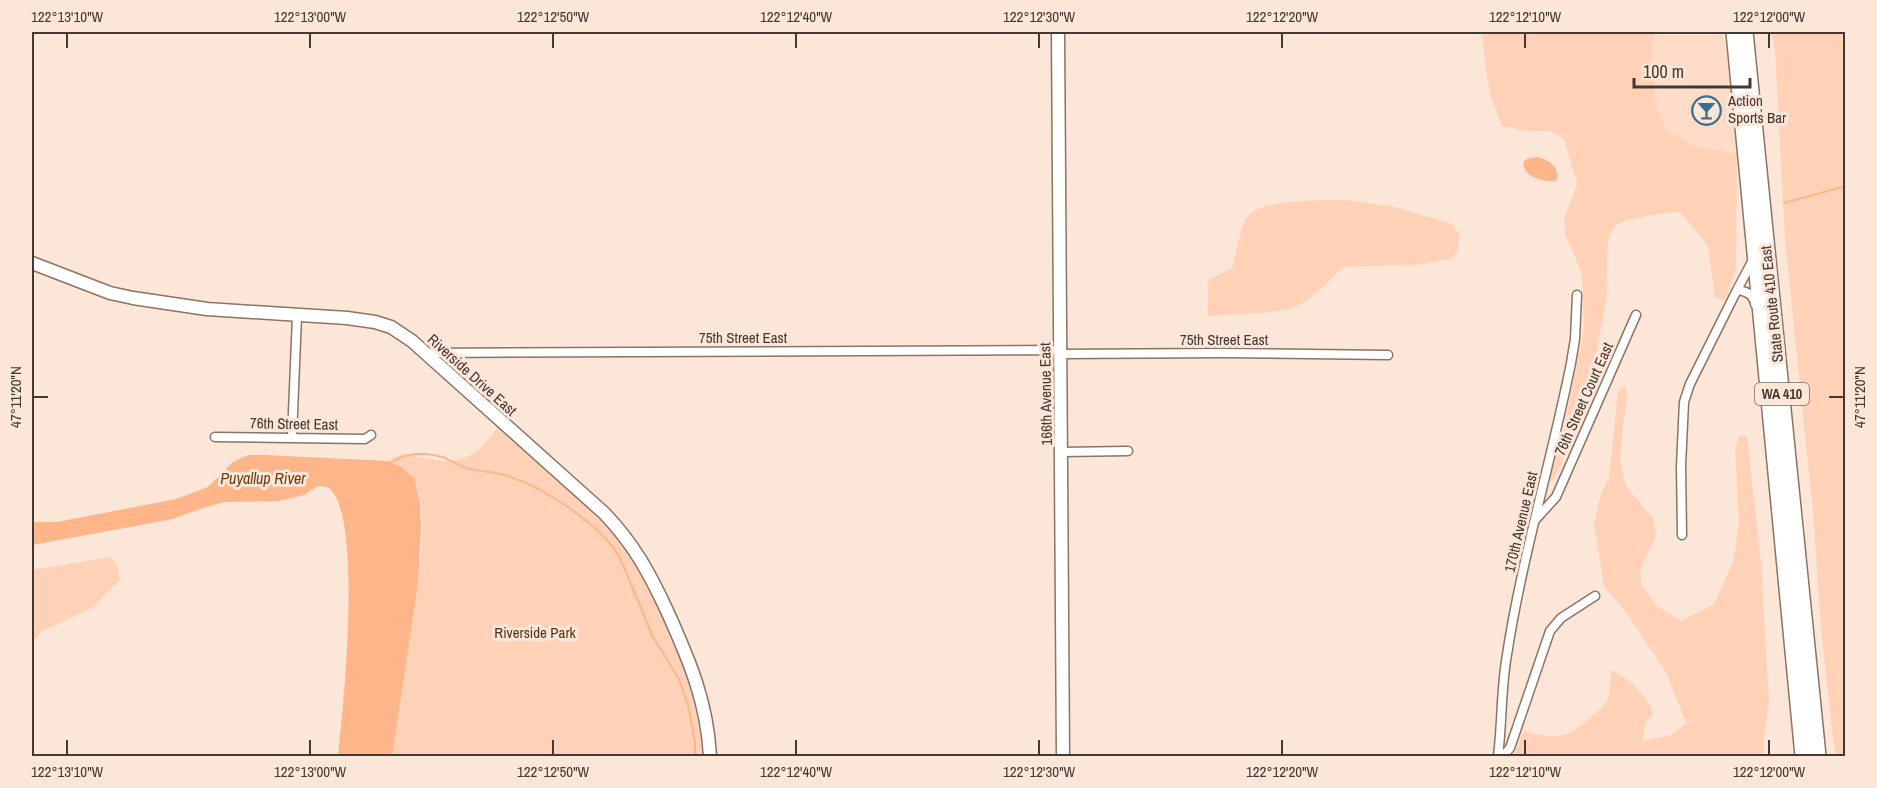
<svg xmlns="http://www.w3.org/2000/svg" width="1877" height="788" viewBox="0 0 1877 788" font-family="'Archivo Narrow',sans-serif">
<style>
.built{fill:#ffdcc7}
.green{fill:#ffd2b7}
.water{fill:#fdb589}
.lines{fill:none;stroke-linecap:round;stroke-linejoin:round}
.stream{stroke:#fdb589;stroke-width:2}
.street-casing{stroke:#8c7364;stroke-width:11}
.secondary-casing{stroke:#8c7364;stroke-width:15}
.highway-casing{stroke:#8c7364;stroke-width:18}
.street{stroke:#fff;stroke-width:8}
.secondary{stroke:#fff;stroke-width:12}
.highway{stroke:#fff;stroke-width:15}
.ticks{fill:none;stroke:#433832;stroke-width:2}
.labels{text-anchor:middle;stroke-width:6;stroke-linejoin:round;paint-order:stroke}
.shield{fill:#fce6d8;stroke:#7a6c64;stroke-width:1.5}
.shield-label{font-size:14px;font-weight:bold;fill:#433832}
.poi-label{font-size:15px;fill:#433832;stroke:#fce6d8;text-anchor:start}
.street-label{font-size:15px;fill:#433832;stroke:#fce6d8}
.park-label{font-size:15px;fill:#55321a;stroke:#fce6d8}
.water-label{font-size:16px;font-style:italic;fill:#723a10;stroke:#fce6d8}
.neatline{fill:none;stroke:#433832;stroke-width:2}
.ticks-label{font-size:15px;text-anchor:middle;fill:#433832}
</style>
<rect width="100%" height="100%" fill="#fce6d8"/>
<path class="built" d="M 1654,32 L 1723,32 L 1728,61 L 1737,154 L 1693,146 L 1666,129 L 1657,108 L 1651,57 Z"/>
<path class="green" d="M 1482,32 L 1654,32 L 1651,57 L 1657,108 L 1666,129 L 1693,146 L 1737,154 L 1736,269 L 1725,300 L 1715,298 L 1708,246 L 1680,212 C 1668,212 1621,218 1614,227 C 1605,237 1607,275 1607,290 C 1606,306 1602,323 1599,339 C 1590,388 1576,439 1552,482 L 1550,478 L 1561,443 L 1584,329 L 1582,274 L 1565,234 L 1564,220 L 1577,184 L 1564,139 L 1551,131 L 1529,131 L 1502,126 L 1491,98 L 1486,71 Z
M 1771,32 L 1845,32 L 1845,756 L 1836,756 L 1833,739 L 1821,628 L 1813,513 L 1785,240 L 1775,50 Z
M 1348,200 L 1395,207 L 1452,224 L 1459,234 L 1458,250 L 1451,259 L 1414,265 L 1342,267 C 1331,279 1311,301 1296,306 C 1271,315 1235,314 1208,316 L 1208,280 L 1232,268 C 1236,254 1240,226 1249,215 C 1262,199 1328,200 1348,200 Z
M 1626,386 L 1627,397 L 1622,433 L 1620,462 L 1626,486 L 1653,518 L 1656,536 L 1640,570 L 1641,583 L 1657,606 L 1681,621 L 1714,604 L 1733,562 L 1739,524 L 1735,450 L 1739,436 L 1747,436 L 1761,562 L 1769,704 L 1763,744 L 1765,756 L 1511,756 L 1515,753 L 1523,731 C 1555,738 1562,742 1589,719 C 1596,713 1604,708 1608,698 C 1611,690 1609,679 1612,670 C 1628,678 1649,697 1653,714 L 1645,723 L 1643,741 L 1671,735 L 1686,723 L 1666,672 L 1628,615 L 1604,586 L 1594,524 L 1600,497 L 1609,477 L 1618,391 Z
M 498,426 L 601,519 L 620,537 L 638,560 L 682,658 L 693,689 L 700,717 L 703,756 L 392,756 C 397,712 404,669 411,625 C 417,589 430,522 417,488 C 414,480 397,463 388,461 L 403,453 C 445,464 472,469 498,426 Z
M 111,557 L 117,566 L 120,580 L 93,607 L 41,632 L 32,642 L 32,570 Z"/>
<path class="water" d="M 1537,157 C 1549,159 1561,168 1556,181 C 1544,182 1521,177 1524,161 L 1529,158 Z
M 248,455 L 265,455 L 388,461 L 401,467 L 414,478 L 420,504 L 421,528 L 418,583 L 392,756 L 338,756 C 343,710 364,513 328,487 L 318,486 L 304,495 L 278,501 L 224,502 L 200,509 L 173,519 L 32,545 L 32,522 L 57,522 L 176,499 L 208,487 L 233,462 Z"/>
<g class="lines">
<path class="stream" d="M 1784,203 L 1846,186
M 392,462 C 407,452 429,452 445,458 C 452,461 459,466 466,468 C 479,472 494,471 507,476 C 543,487 602,525 620,558 L 653,637 L 679,679 L 688,705 L 695,743 L 695,756"/>
<defs>
<path id="street" d="M 1754,258 L 1737,290 C 1746,291 1754,294 1755,304
M 425,353 L 1060,350
M 1060,354 L 1224,353 L 1388,355
M 215,437 L 365,439 L 371,435
M 292,437 L 297,316
M 1062,452 L 1128,451
M 1535,520 L 1556,497 L 1636,315
M 1682,535 L 1681,466 L 1684,402 L 1690,384 L 1737,290
M 1498,756 C 1502,725 1501,693 1506,661 C 1521,560 1551,463 1571,363 L 1575,339 L 1577,295
M 1503,756 L 1510,748 L 1550,631 L 1561,618 L 1595,596"/>
<path id="secondary" d="M 1058,32 L 1063,756
M 32,263 L 110,293 L 133,298 L 207,309 L 347,318 L 375,322 L 391,327 L 412,341 L 604,513 C 634,544 650,574 668,613 C 690,662 707,702 710,756"/>
<path id="highway" d="M 1734,32 L 1803,756
M 1745,32 L 1818,756"/>
</defs>
<use href="#street" class="street-casing"/>
<use href="#secondary" class="secondary-casing"/>
<use href="#highway" class="highway-casing"/>
<use href="#street" class="street"/>
<use href="#secondary" class="secondary"/>
<use href="#highway" class="highway"/>
</g>
<path class="ticks" d="M 67,33 L 67,48M 310,33 L 310,48M 553,33 L 553,48M 796,33 L 796,48M 1039,33 L 1039,48M 1282,33 L 1282,48M 1525,33 L 1525,48M 1769,33 L 1769,48M 33,397 L 48,397M 1829,397 L 1844,397M 67,740 L 67,755M 310,740 L 310,755M 553,740 L 553,755M 796,740 L 796,755M 1039,740 L 1039,755M 1282,740 L 1282,755M 1525,740 L 1525,755M 1769,740 L 1769,755"/>
<defs>
<symbol id="bar-ring" viewBox="-11 -11 22 22"><circle r="9.5" fill="#fce6d8" stroke="#396f8a" stroke-width="1.5"/><path d="M-6-5H6L.8 .8V4.5H3.5V6h-7V4.5H-.8V.8Z" fill="#396f8a"/></symbol>
</defs>
<g fill-rule="evenodd">
<use href="#bar-ring" x="1690" y="94" width="33" height="33"/>
</g>
<g class="labels">
<rect class="shield" x="1755" y="383" width="54" height="22" rx="4.5"/>
<g class="shield-label">
<text x="1782" y="399">WA 410</text>
</g>
<g class="poi-label">
<text x="1728" y="106">Action<tspan x="1728" dy="17">Sports Bar</tspan></text>
</g>
<g class="street-label">
<text transform="translate(1772 304) rotate(-96)" y="5">State Route 410 East</text>
<text x="743" y="343">75th Street East</text>
<text x="1224" y="345">75th Street East</text>
<text transform="translate(472 375) rotate(42)" y="5">Riverside Drive East</text>
<text transform="translate(1046 394) rotate(-91)" y="5">166th Avenue East</text>
<text transform="translate(1584 399) rotate(-66)" y="5">76th Street Court East</text>
<text transform="translate(294 424) rotate(1)" y="5">76th Street East</text>
<text transform="translate(1521 522) rotate(-77)" y="5">170th Avenue East</text>
</g>
<g class="park-label">
<text x="535" y="638">Riverside Park</text>
</g>
<g class="water-label">
<text x="263" y="484">Puyallup River</text>
</g>
</g>
<rect width="1877" height="788" fill="none" stroke="#fce6d8" stroke-width="66"/>
<path d="M1634 78v9h116v-9" fill="none" stroke="#433832" stroke-width="3"/>
<text x="1643" y="78" font-size="18" fill="#433832" stroke="#fce6d8" stroke-width="4.5" paint-order="stroke">100 m</text>
<rect x="33" y="33" width="1811" height="722" class="neatline"/>
<g class="ticks-label">
<text x="67" y="22">122°13'10"W</text>
<text x="310" y="22">122°13'00"W</text>
<text x="553" y="22">122°12'50"W</text>
<text x="796" y="22">122°12'40"W</text>
<text x="1039" y="22">122°12'30"W</text>
<text x="1282" y="22">122°12'20"W</text>
<text x="1525" y="22">122°12'10"W</text>
<text x="1769" y="22">122°12'00"W</text>
<text transform="translate(16 397) rotate(-90)" y="5">47°11'20"N</text>
<text transform="translate(1860 397) rotate(-90)" y="5">47°11'20"N</text>
<text x="67" y="777">122°13'10"W</text>
<text x="310" y="777">122°13'00"W</text>
<text x="553" y="777">122°12'50"W</text>
<text x="796" y="777">122°12'40"W</text>
<text x="1039" y="777">122°12'30"W</text>
<text x="1282" y="777">122°12'20"W</text>
<text x="1525" y="777">122°12'10"W</text>
<text x="1769" y="777">122°12'00"W</text>
</g>
</svg>
